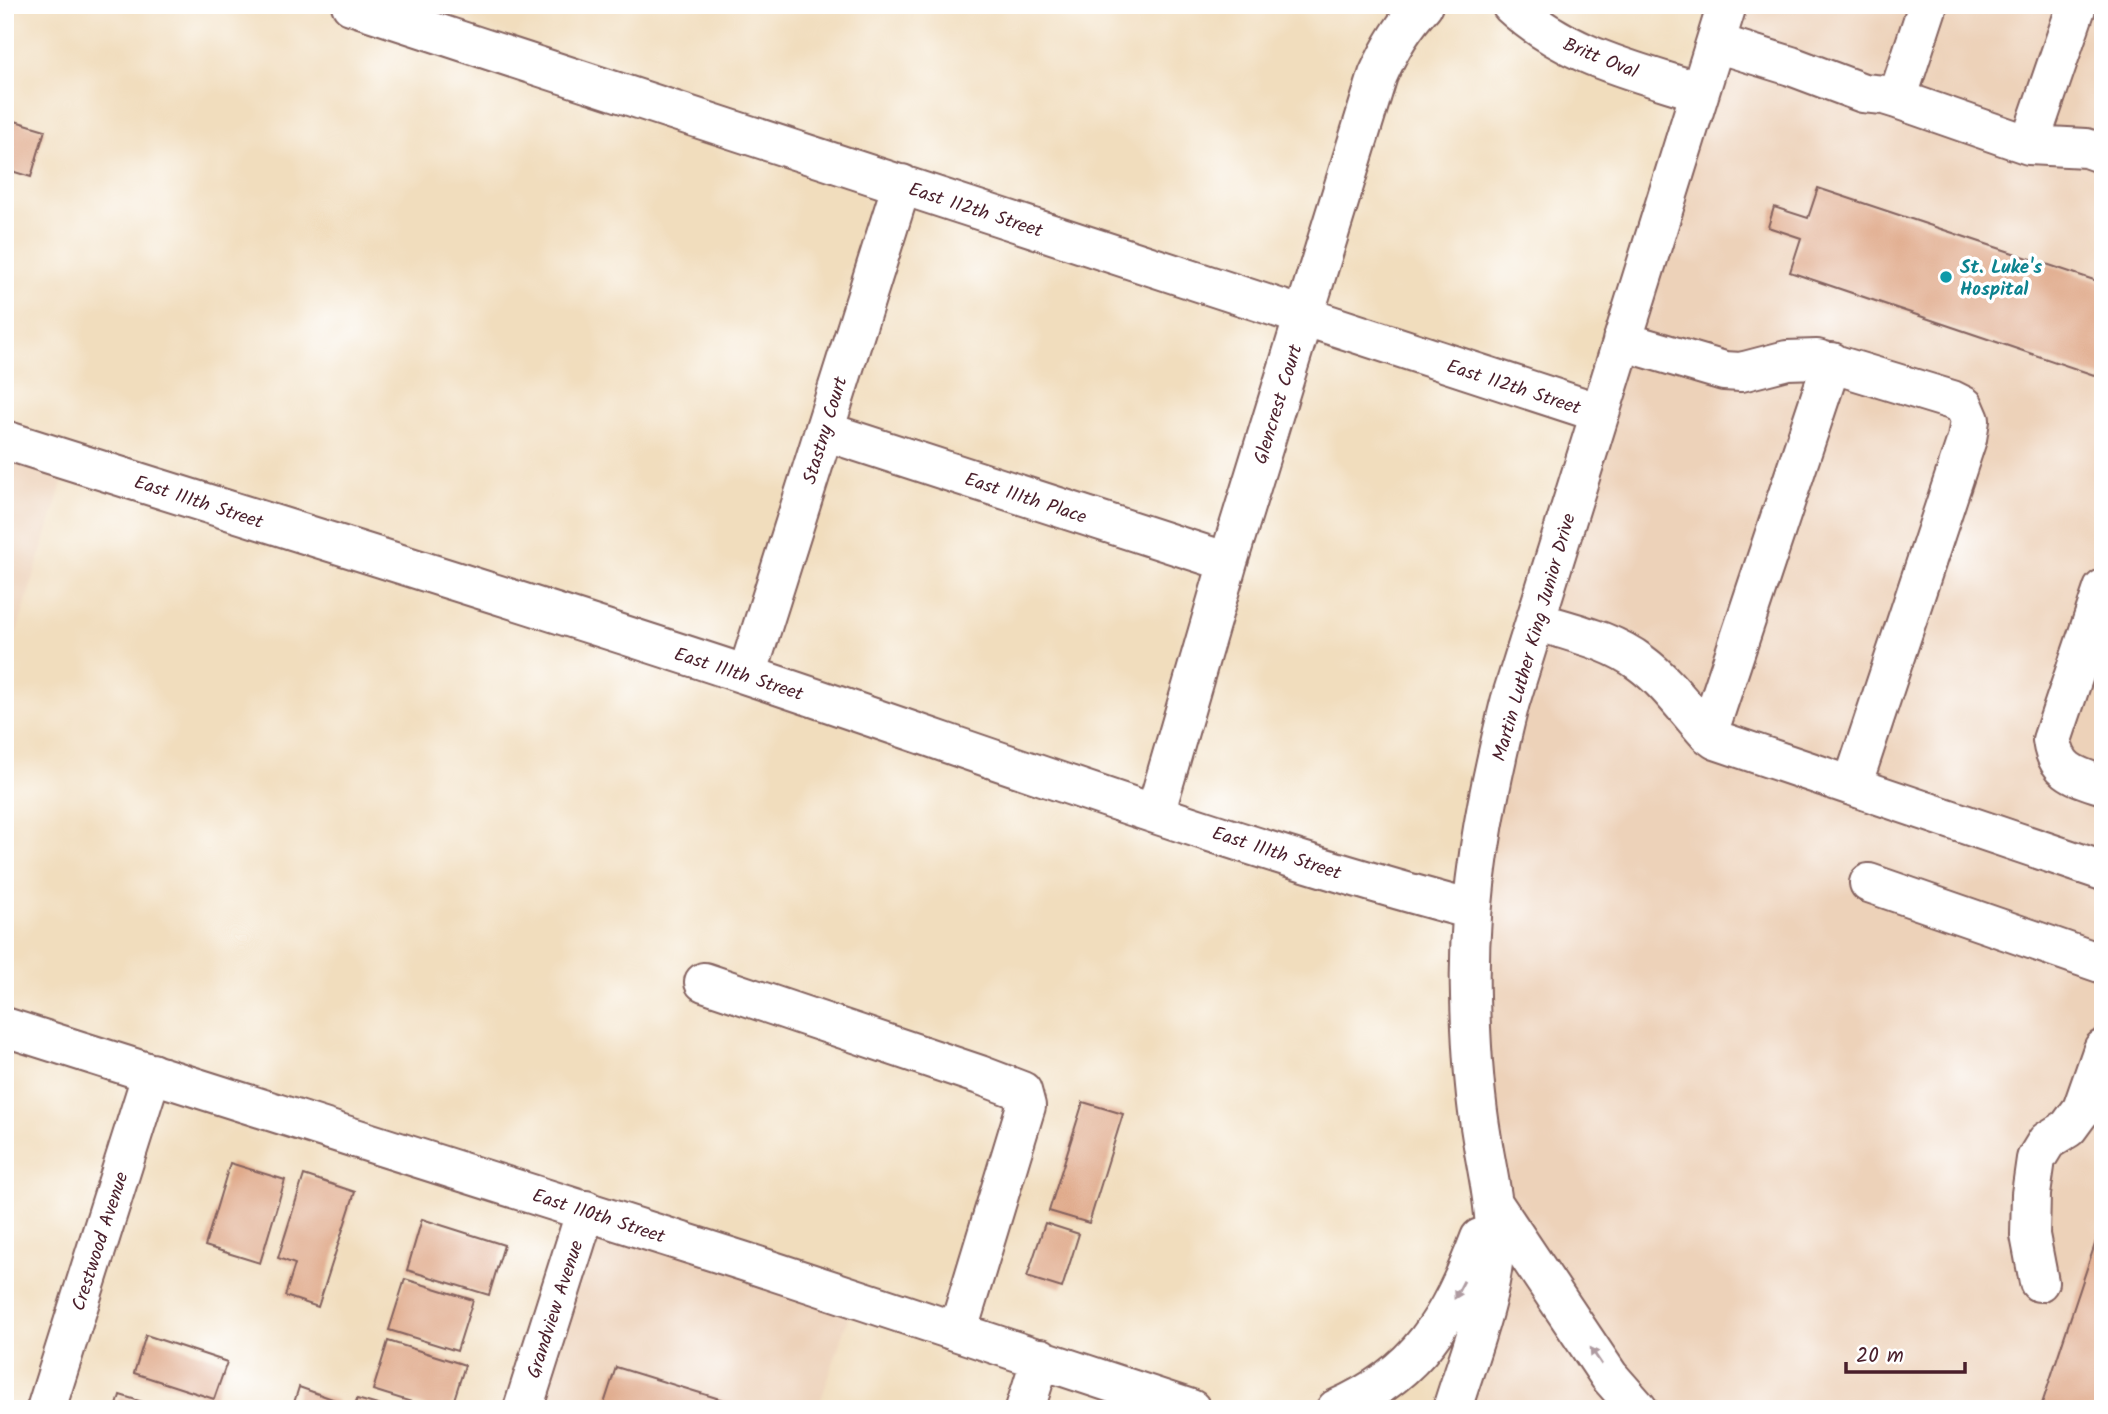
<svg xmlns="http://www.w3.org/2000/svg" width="2108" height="1414" viewBox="0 0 2108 1414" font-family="Kalam,sans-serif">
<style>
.built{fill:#edd2b9}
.building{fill:#e0aa8b}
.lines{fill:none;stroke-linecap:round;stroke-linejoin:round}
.minor-casing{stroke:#84625e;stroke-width:42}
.minor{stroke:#fff;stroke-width:38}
.oneway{fill:#ae9aa0}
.culture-dot{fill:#0f9aa8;stroke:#fff;stroke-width:2.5}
.labels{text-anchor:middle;stroke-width:7;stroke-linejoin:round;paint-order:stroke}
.street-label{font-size:19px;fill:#4a1f2b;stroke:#fff}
.culture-label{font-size:19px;font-weight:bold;fill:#0d838f;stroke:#fff;text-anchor:start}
</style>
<rect width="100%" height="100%" fill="#fff"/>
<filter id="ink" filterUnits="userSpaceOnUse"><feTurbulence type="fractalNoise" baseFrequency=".0143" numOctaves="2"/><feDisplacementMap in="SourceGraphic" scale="14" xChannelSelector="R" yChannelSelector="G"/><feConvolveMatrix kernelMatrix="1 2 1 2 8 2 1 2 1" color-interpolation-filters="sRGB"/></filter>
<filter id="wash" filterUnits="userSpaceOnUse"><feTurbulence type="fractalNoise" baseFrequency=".00686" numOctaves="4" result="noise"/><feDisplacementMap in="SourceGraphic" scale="28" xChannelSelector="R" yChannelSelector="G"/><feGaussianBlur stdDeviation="1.57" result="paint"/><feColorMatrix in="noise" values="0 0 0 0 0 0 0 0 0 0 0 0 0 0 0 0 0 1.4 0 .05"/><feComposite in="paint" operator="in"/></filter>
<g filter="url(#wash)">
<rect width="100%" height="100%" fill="#f1ddbd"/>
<path class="built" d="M 1727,5 L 2103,5 L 2103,1409 L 1452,1409 L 1478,1325 L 1487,801 Z
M 5,440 L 69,460 L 5,672 Z
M 586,1210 L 855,1297 L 818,1409 L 580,1409 L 528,1392 Z"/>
<g id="blocks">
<path class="building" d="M 5,118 L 45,130 L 31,177 L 5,169 Z
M 1818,188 L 2103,283 L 2103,378 L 1790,272 L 1801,238 L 1768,227 L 1774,207 L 1808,218 Z
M 1083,1102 L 1123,1114 L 1089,1223 L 1049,1211 Z
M 230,1163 L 285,1180 L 260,1263 L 205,1246 Z
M 304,1175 L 355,1192 L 318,1307 L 285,1296 L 295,1264 L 278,1258 Z
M 422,1219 L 504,1245 L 489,1295 L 407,1270 Z
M 2103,1220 L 2103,1409 L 2056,1409 L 2042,1404 Z
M 1045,1223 L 1079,1234 L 1062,1288 L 1027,1277 Z
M 405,1279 L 473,1300 L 457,1351 L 389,1330 Z
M 146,1335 L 227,1362 L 214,1399 L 134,1373 Z
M 388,1341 L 465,1365 L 451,1409 L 434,1409 L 373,1390 Z
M 616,1367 L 749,1408 L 749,1409 L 603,1407 Z
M 299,1387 L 338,1401 L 336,1409 L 292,1409 Z
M 120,1395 L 162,1408 L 162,1409 L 116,1409 Z
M 357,1399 L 388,1408 L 387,1409 L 353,1409 Z"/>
</g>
</g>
<g filter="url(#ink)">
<use href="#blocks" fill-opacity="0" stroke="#84625e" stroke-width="2"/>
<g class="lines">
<defs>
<path id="minor" d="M 351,5 L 1600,413
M 1511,5 C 1566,56 1631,70 1700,92
M 1716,43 L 1791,66 L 1863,93 L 1884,95 L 1897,99 L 2029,145 L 2086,148 L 2103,154
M 1897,99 L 1928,5
M 2029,145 L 2077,5
M 1622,341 L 1724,371 L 1741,372 L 1787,360 L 1817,359 L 1952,400 L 1964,406 L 1970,420 L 1967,439 L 1852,786
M 824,431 L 1228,562
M 5,440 C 254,519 503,594 750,676 C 990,756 1227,845 1472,910
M 2103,589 L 2052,740 C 2056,772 2076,776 2103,785
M 1536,621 C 1570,632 1611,640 1641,663 C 1667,682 1686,710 1708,734 L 1716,740 L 2103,871
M 747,675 L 902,184
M 1708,734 L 1832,362
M 1155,814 L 1228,562 L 1378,75 C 1390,48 1403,26 1423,5
M 1869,883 L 2103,964
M 704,982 L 980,1075 L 1022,1091 L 1026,1106 L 958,1330
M 5,1027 L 743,1261 L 1191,1409
M 1493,1203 L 1609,1376 L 1638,1409
M 2039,1282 L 2030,1235 L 2031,1194 L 2036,1159 L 2047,1141 L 2068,1128 L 2082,1109 L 2103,1049
M 46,1409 L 152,1073
M 523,1409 L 586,1210
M 1025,1409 L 1041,1358
M 1336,1409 C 1419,1373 1449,1319 1480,1238
M 1452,1409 C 1469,1353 1495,1293 1495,1234 C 1495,1202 1487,1171 1482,1139 C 1474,1092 1471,1044 1470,996 C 1467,896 1486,798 1510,702 L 1727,5"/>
</defs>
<use href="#minor" class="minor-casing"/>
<use href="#minor" class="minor"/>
</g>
<defs><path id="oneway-solid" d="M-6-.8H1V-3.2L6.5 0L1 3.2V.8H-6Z" transform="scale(1.75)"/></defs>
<g class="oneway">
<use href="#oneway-solid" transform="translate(1459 1290) rotate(118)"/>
<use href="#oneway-solid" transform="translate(1596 1356) rotate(-124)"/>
</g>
</g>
<circle class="culture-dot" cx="1946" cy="277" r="7"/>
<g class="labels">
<g class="street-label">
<text transform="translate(1601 57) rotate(22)" y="7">Britt Oval</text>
<text transform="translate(976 209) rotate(18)" y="7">East 112th Street</text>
<text transform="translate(1514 386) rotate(18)" y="7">East 112th Street</text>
<text transform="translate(1277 404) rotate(-73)" y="7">Glencrest Court</text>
<text transform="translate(824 430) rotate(-73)" y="7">Stastny Court</text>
<text transform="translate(1026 497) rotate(18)" y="7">East 111th Place</text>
<text transform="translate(199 501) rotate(18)" y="7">East 111th Street</text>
<text transform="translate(1533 637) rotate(-74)" y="7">Martin Luther King Junior Drive</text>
<text transform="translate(739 673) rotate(18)" y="7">East 111th Street</text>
<text transform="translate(1277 852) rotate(18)" y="7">East 111th Street</text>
<text transform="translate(599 1215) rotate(18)" y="7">East 110th Street</text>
<text transform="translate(99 1241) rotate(-72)" y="7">Crestwood Avenue</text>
<text transform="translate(554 1309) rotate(-72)" y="7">Grandview Avenue</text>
</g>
<g class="culture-label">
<text x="1960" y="273">St. Luke's<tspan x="1960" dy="22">Hospital</tspan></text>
</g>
</g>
<rect width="2108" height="1414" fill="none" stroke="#fff" stroke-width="28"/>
<path d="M1846 1362v10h119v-10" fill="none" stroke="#4a1f2b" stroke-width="3.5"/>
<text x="1856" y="1362" font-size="21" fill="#4a1f2b" stroke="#ffffff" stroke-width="5" paint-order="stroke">20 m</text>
</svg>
